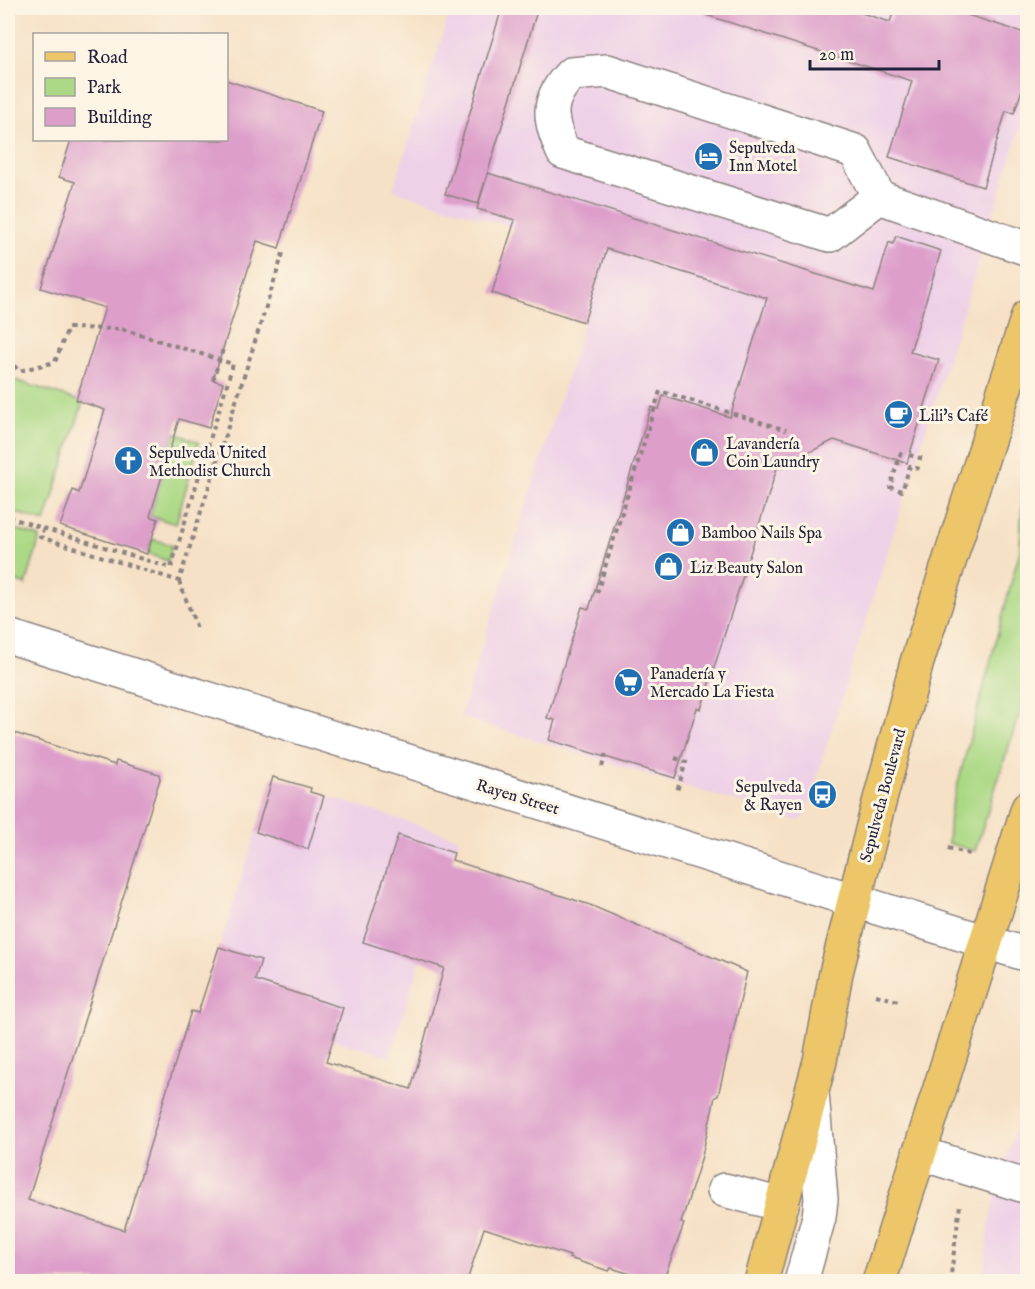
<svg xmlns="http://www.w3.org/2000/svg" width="1035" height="1289" viewBox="0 0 1035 1289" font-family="'IM FELL English',serif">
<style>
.built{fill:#eed0e7}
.green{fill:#acd985;stroke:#677e60;stroke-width:1.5}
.building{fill:#dd9fca}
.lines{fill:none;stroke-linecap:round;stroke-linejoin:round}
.minor-casing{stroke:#8c8280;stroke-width:36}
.major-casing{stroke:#8c8280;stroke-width:36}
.path{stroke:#8c8280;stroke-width:4;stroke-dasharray:4.5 4.5;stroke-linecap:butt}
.minor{stroke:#fff;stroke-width:33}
.major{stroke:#ecc669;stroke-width:33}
.labels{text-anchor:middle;stroke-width:6;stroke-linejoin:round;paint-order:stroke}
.poi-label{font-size:16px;fill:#22223b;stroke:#fcf5e5;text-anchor:start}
.street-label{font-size:16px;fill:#22223b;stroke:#fcf5e5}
</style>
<rect width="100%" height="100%" fill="#fcf5e5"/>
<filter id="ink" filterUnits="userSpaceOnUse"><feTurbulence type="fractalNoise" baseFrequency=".0167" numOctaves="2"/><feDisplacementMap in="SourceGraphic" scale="12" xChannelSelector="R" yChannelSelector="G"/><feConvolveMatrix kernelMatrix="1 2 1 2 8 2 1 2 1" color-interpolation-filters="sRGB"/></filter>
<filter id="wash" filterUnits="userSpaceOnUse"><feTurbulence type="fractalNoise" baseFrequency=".008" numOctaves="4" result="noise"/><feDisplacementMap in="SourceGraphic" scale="24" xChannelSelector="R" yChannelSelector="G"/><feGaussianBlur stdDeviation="1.35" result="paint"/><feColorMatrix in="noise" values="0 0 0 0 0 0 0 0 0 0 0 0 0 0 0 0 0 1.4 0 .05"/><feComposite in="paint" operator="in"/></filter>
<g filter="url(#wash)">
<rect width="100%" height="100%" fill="#f6e1c6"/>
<path class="built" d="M 451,8 L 1027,8 L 1027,107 L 804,818 L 799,821 L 460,717 L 605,256 L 393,190 Z
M 273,779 L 459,838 L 390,1057 L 203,999 Z
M 1027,1090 L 1027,1281 L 983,1282 L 990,1218 L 998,1186 Z"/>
<path class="green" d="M 8,378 L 83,402 L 45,522 L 8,510 Z
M 175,433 L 199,442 L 176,524 L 150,516 Z
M 1027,435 L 1027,690 L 975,851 L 948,843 L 950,813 L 1020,550 L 1024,456 Z
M 8,527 L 40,537 L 26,585 L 8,579 Z
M 152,539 L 172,545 L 168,561 L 148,554 Z"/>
<g id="blocks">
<path class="building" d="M 502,8 L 538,8 L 478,204 L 445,194 Z
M 707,8 L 846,8 L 890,22 L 895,8 L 945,8 L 1028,34 L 1028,73 L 1014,113 L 1006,111 L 983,187 L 889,157 L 912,81 L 706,15 Z
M 226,80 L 322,111 L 279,248 L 257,241 L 213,380 L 223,383 L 209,428 L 179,419 L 150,516 L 158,519 L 147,554 L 60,526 L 73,490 L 79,493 L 105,410 L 76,400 L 105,308 L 41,288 L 75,182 L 59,177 L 71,140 L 226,140 Z
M 488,173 L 874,292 L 889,242 L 893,244 L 896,236 L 941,251 L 910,352 L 939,360 L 907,463 L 834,440 L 777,468 L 701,709 L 697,708 L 675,778 L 549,740 L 555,720 L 547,718 L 582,607 L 589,609 L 651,407 L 659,409 L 663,396 L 730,417 L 767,298 L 607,249 L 584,322 L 492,293 L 515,220 L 477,209 Z
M 8,731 L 115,765 L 116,761 L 159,774 L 160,779 L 28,1200 L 124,1230 L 191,1011 L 198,1013 L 219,947 L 261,960 L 255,980 L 343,1008 L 326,1062 L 411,1089 L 444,968 L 363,942 L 398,835 L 454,853 L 452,860 L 590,905 L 747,972 L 718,1096 L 715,1097 L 702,1156 L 681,1223 L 684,1224 L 663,1281 L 653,1281 L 611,1268 L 609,1271 L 569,1258 L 570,1256 L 484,1228 L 467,1281 L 8,1281 Z
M 273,777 L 311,788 L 310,792 L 324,796 L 308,849 L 256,832 Z"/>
</g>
</g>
<g filter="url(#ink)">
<use href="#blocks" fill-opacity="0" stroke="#8c8280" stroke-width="1.5"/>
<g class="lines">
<defs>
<path id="minor" d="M 879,197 L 830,235 L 563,152 C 549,119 545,101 571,74 L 607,71 L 855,151 L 879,197 L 1028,249
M 8,636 L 1028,955
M 919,1153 L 1028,1187
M 724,1190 L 782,1205
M 801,1282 L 819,1217 L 821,1199 L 812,1093"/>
<path id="major" d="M 761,1282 L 820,1061 L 836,973 L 875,818 L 917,662 L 1028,316
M 879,1282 L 1028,808"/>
</defs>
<use href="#minor" class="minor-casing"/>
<use href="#major" class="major-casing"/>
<path class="path" d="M 8,359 L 19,371 L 55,362 L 68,328 L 122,329 L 233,364 L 171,568 L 8,517
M 213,380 L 224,346
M 901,452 L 890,487 L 902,491 L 910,466 L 920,469
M 909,455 L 924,459
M 44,528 L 40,537 L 179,581 L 284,250
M 179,581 L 198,631
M 597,593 L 660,391 L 786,430
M 675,758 L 686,762 L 677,791
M 602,767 L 607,750
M 948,848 L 973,855
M 876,995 L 902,1002
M 950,1282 L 960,1205"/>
<use href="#minor" class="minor"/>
<use href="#major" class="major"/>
</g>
</g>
<defs>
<symbol id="hotel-disc" viewBox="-11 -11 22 22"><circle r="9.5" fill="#1f6fb2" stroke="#fcf5e5"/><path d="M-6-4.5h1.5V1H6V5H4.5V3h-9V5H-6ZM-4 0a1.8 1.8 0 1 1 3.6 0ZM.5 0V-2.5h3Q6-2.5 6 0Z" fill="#fff"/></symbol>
<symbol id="cafe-disc" viewBox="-11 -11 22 22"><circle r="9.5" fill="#1f6fb2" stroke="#fcf5e5"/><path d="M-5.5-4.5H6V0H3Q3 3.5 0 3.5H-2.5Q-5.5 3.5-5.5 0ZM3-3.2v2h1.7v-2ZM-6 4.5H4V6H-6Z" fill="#fff"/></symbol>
<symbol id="shop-disc" viewBox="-11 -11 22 22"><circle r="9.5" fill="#1f6fb2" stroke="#fcf5e5"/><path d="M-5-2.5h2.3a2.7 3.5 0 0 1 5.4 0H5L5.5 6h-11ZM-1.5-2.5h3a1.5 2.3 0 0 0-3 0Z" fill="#fff"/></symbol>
<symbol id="church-disc" viewBox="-11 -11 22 22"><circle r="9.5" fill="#1f6fb2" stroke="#fcf5e5"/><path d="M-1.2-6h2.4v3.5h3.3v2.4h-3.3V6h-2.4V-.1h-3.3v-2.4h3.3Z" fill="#fff"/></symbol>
<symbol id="supermarket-disc" viewBox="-11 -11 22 22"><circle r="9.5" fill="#1f6fb2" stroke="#fcf5e5"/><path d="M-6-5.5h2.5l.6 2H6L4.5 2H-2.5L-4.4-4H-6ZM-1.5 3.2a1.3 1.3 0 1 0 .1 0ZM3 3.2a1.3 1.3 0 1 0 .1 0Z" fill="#fff"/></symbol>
<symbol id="bus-disc" viewBox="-11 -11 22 22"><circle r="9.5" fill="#1f6fb2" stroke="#fcf5e5"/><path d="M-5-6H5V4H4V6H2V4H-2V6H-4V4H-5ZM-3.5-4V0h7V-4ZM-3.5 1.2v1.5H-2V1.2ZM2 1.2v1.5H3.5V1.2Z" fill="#fff"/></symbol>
</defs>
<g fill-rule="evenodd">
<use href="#hotel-disc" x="692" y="140" width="33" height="33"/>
<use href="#cafe-disc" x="882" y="398" width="33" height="33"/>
<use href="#shop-disc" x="688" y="436" width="33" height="33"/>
<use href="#church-disc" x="112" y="444" width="33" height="33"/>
<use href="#shop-disc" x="664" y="516" width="33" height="33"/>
<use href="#shop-disc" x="652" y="550" width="33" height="33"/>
<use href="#supermarket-disc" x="612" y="666" width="33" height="33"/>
<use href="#bus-disc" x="806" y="778" width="33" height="33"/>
</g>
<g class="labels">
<g class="poi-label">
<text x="729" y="153">Sepulveda<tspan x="729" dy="18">Inn Motel</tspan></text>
<text x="919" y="421">Lili's Café</text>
<text x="726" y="449">Lavandería<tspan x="726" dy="18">Coin Laundry</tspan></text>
<text x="149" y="458">Sepulveda United<tspan x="149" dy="18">Methodist Church</tspan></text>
<text x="701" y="538">Bamboo Nails Spa</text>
<text x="690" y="573">Liz Beauty Salon</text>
<text x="650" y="679">Panadería y<tspan x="650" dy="18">Mercado La Fiesta</tspan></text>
<text x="802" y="792" text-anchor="end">Sepulveda<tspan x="802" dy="18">&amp; Rayen</tspan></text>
</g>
<g class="street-label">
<text transform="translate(882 795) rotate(-75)" y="6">Sepulveda Boulevard</text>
<text transform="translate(518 796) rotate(17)" y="6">Rayen Street</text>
</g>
</g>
<rect width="1035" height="1289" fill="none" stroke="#fcf5e5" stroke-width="30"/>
<rect x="33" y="33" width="195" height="108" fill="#fcf5e5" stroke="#a5a1a1" stroke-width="1.5"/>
<rect x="45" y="52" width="30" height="9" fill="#ecc669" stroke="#a5a1a1" stroke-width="1.5"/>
<text x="87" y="63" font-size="18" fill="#22223b">Road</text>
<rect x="45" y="78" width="30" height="18" fill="#acd985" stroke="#a5a1a1" stroke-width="1.5"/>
<text x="87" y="93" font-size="18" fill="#22223b">Park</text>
<rect x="45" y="108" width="30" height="18" fill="#dd9fca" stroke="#a5a1a1" stroke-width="1.5"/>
<text x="87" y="123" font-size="18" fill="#22223b">Building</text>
<path d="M810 60v9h129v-9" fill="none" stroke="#22223b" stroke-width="3"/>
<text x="819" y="60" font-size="18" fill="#22223b" stroke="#fcf5e5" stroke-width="4.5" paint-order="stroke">20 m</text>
</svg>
